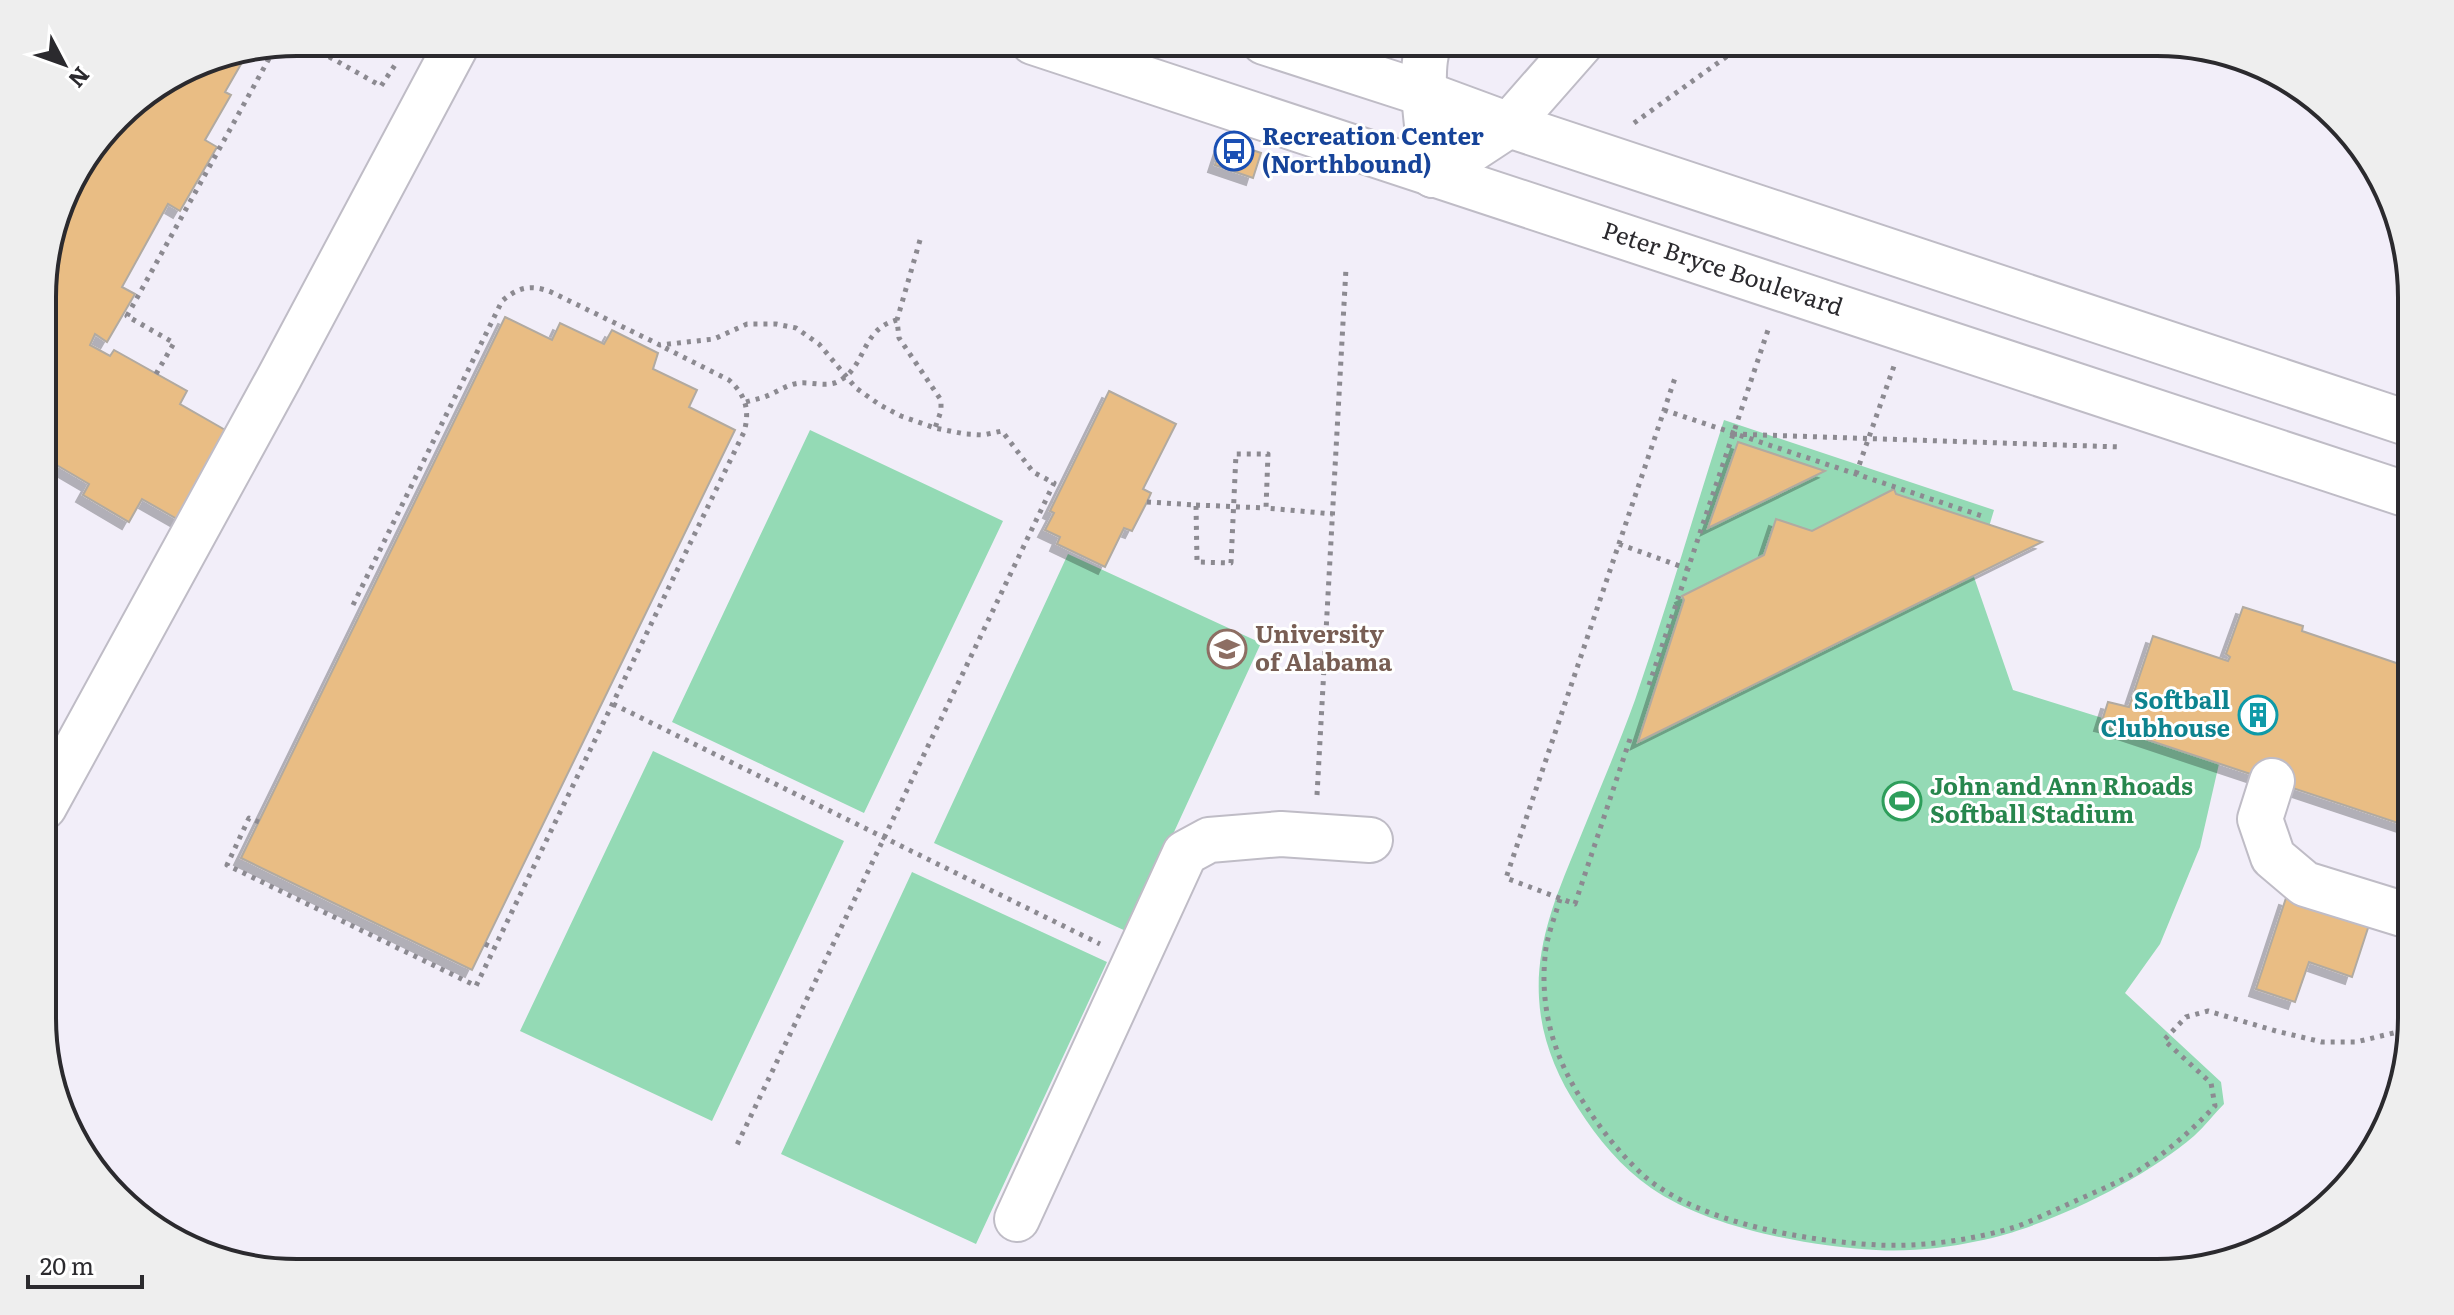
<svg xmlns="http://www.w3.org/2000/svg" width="2454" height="1315" viewBox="0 0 2454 1315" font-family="Literata,serif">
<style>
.green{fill:#94dab5}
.building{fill:#e9bd84;stroke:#b1aaa1;stroke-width:2;filter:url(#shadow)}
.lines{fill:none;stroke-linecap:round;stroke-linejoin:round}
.minor-casing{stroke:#bfbcc6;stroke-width:48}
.path{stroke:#8c8a91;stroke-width:5;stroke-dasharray:4 6;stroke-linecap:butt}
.minor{stroke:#fff;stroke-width:44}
.labels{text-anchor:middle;stroke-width:6;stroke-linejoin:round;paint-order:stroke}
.transit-label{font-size:24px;font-weight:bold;fill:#164399;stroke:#fff;text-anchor:start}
.street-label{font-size:24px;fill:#2b2a2e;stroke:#fff}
.education-label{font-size:24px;font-weight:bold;fill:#785e54;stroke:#fff;text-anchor:start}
.culture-label{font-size:24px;font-weight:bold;fill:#0d838f;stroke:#fff;text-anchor:end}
.leisure-label{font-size:24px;font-weight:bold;fill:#27864d;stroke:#fff;text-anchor:start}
.rim{fill:none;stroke:#2b2a2e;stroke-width:4}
</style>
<defs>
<filter id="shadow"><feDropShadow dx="-7" dy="7" stdDeviation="0" flood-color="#0004"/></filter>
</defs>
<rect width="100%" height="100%" fill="#f2eef9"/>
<path class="green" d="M 1724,420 L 1994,510 L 1974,577 L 2013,690 L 2221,755 L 2200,847 L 2160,944 L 2125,993 L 2221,1082 L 2224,1104 C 2214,1114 2205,1126 2194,1136 C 2143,1180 2045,1228 1978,1241 C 1946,1248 1909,1252 1876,1250 C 1807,1246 1709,1228 1651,1188 C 1621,1167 1598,1139 1578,1108 C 1556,1075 1541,1037 1539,998 C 1536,945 1555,898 1575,850 C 1595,800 1617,750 1635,700 C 1667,607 1694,513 1724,420 Z
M 810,430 L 1003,521 L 864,813 L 672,722 Z
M 1068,554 L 1261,643 L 1128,932 L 934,843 Z
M 653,751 L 844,841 L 712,1121 L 520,1031 Z
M 912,872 L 1107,962 L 976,1244 L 781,1154 Z"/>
<path class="building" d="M 248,52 L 225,92 L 231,95 L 205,140 L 217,147 L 180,211 L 168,204 L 122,287 L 135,294 L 107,342 L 95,334 L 90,345 L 110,356 L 114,350 L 187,391 L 180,404 L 234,435 L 184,523 L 142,499 L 129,522 L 83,495 L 89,484 L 43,457 L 43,279 L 68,184 L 128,105 L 200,61 Z
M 1223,140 L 1261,153 L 1253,178 L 1215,165 Z
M 505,317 L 552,340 L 560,323 L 604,344 L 612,330 L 658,353 L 653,369 L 697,390 L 689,407 L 735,430 L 472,970 L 241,858 Z
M 1109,391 L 1176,424 L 1143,489 L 1151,493 L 1147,502 L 1132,531 L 1124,528 L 1105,567 L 1057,544 L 1060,537 L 1045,530 L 1054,513 L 1050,511 Z
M 1738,442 L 1825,471 L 1708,528 Z
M 1894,489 L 1896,494 L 2042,542 L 1638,742 L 1684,600 L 1682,596 L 1764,555 L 1776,519 L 1812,531 Z
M 2243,607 L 2303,626 L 2302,631 L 2411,668 L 2411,803 L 2404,825 L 2121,731 L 2122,729 L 2101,724 L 2108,702 L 2129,707 L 2153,636 L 2228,661 L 2230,657 L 2226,654 Z
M 2286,898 L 2369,925 L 2352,977 L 2309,962 L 2295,1002 L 2256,989 Z"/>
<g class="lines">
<defs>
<g id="minor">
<path id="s1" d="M 1033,42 L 2411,496"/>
<path d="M 1264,42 L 1425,94 L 1509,125 L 2410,424"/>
<path d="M 1430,42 C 1416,70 1430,142 1433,175"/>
<path d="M 1433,175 L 1509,125 L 1582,42"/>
<path d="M 2272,781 L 2260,819 L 2273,857 L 2305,884 L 2412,917"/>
<path d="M 44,807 L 280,376 L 458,42"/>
<path d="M 1017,1219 L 1185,853 L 1209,840 L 1281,834 L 1370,840"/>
</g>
</defs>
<use href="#minor" class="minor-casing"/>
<path class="path" d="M 303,42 L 381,86 L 397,62
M 1634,123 L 1747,42
M 920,240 L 897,320 L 899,338 L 941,400 L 941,411 L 935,428
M 156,374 L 174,343 L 127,316 L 276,46
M 746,402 C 752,400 758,399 764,397 C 776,393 787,384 800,383 C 811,382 827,387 837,382 C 867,368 860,329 897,320
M 1664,410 L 1985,517
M 1733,434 L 2121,447
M 1856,474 L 1894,366
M 1147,502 L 1196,505 L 1197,562 L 1231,563 L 1236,454 L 1268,454 L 1266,508 L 1333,514
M 1196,505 L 1266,508
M 1619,544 L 1688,569
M 353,605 L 502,301 C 518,287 531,284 551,292 L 660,345 L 714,339 L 747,324 L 776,324 L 796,328 L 819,344 L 856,388 L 880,405 L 901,416 L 935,428 L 965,434 L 983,435 L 1002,431 L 1033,472 L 1054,483 L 736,1147
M 1649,685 L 1769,327
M 613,704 L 1100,944
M 1630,739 L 1575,904 L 1506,878 L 1676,375
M 1317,795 L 1346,268
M 259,822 L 249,818 L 227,865 L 476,986 L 744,432 C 750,411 746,395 729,380 L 661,346
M 1560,899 C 1555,917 1546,938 1545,957 C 1540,1009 1554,1057 1582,1100 C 1599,1127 1619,1153 1643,1175 C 1698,1223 1806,1241 1878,1245 C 1922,1247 1973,1240 2015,1227 C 2030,1222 2045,1214 2060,1208 C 2085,1196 2112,1186 2136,1172 C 2165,1154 2192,1130 2215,1106 L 2211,1083 L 2164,1040 L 2186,1017 L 2208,1011 L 2276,1031 L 2322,1042 L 2356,1042 L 2410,1029
M 485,944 L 493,948"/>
<use href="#minor" class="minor"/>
</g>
<defs>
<symbol id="bus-ring" viewBox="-11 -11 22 22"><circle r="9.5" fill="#fff" stroke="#1a4fb4" stroke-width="1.5"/><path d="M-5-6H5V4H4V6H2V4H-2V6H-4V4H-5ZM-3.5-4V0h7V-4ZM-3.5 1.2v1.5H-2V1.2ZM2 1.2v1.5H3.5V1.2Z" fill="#1a4fb4"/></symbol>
<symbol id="university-ring" viewBox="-11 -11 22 22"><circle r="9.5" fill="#fff" stroke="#8d6e63" stroke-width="1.5"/><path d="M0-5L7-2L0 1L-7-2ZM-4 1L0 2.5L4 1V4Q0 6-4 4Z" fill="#8d6e63"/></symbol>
<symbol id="building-ring" viewBox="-11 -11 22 22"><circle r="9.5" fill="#fff" stroke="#0f9aa8" stroke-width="1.5"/><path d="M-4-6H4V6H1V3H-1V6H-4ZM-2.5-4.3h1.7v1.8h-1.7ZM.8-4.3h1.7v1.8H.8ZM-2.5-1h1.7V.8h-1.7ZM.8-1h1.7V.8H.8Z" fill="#0f9aa8"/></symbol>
<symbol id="stadium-ring" viewBox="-11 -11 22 22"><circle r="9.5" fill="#fff" stroke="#2e9e5b" stroke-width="1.5"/><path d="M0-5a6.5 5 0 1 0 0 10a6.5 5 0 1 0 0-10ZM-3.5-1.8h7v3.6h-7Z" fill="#2e9e5b"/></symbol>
</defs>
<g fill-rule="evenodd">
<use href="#bus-ring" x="1212" y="129" width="44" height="44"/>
<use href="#university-ring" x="1205" y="627" width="44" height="44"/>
<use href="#building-ring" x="2236" y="693" width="44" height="44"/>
<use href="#stadium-ring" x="1880" y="779" width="44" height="44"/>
</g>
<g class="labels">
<g class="transit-label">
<text x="1262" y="145">Recreation Center<tspan x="1262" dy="28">(Northbound)</tspan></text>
</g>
<g class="street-label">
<text dy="8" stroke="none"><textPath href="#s1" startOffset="726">Peter Bryce Boulevard</textPath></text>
</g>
<g class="education-label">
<text x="1255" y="643">University<tspan x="1255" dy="28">of Alabama</tspan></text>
</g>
<g class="culture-label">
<text x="2230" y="709">Softball<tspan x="2230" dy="28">Clubhouse</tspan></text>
</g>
<g class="leisure-label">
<text x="1930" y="795">John and Ann Rhoads<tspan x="1930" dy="28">Softball Stadium</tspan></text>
</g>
</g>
<path d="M0 0H2454V1315H0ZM297 56H2157A241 241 0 0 1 2398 297V1018A241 241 0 0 1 2157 1259H297A241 241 0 0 1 56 1018V297A241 241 0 0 1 297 56Z" fill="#eee" fill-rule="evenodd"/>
<path class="rim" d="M297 56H2157A241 241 0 0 1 2398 297V1018A241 241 0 0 1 2157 1259H297A241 241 0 0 1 56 1018V297A241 241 0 0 1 297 56Z"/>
<g transform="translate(64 64) rotate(131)" stroke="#ffffff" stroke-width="6" paint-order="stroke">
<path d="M0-6L14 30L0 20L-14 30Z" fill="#2b2a2e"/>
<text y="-12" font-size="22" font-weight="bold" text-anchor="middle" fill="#2b2a2e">N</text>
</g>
<path d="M28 1275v12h114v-12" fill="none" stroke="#2b2a2e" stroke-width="4"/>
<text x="40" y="1275" font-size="24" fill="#2b2a2e" stroke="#ffffff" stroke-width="6" paint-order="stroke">20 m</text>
</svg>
